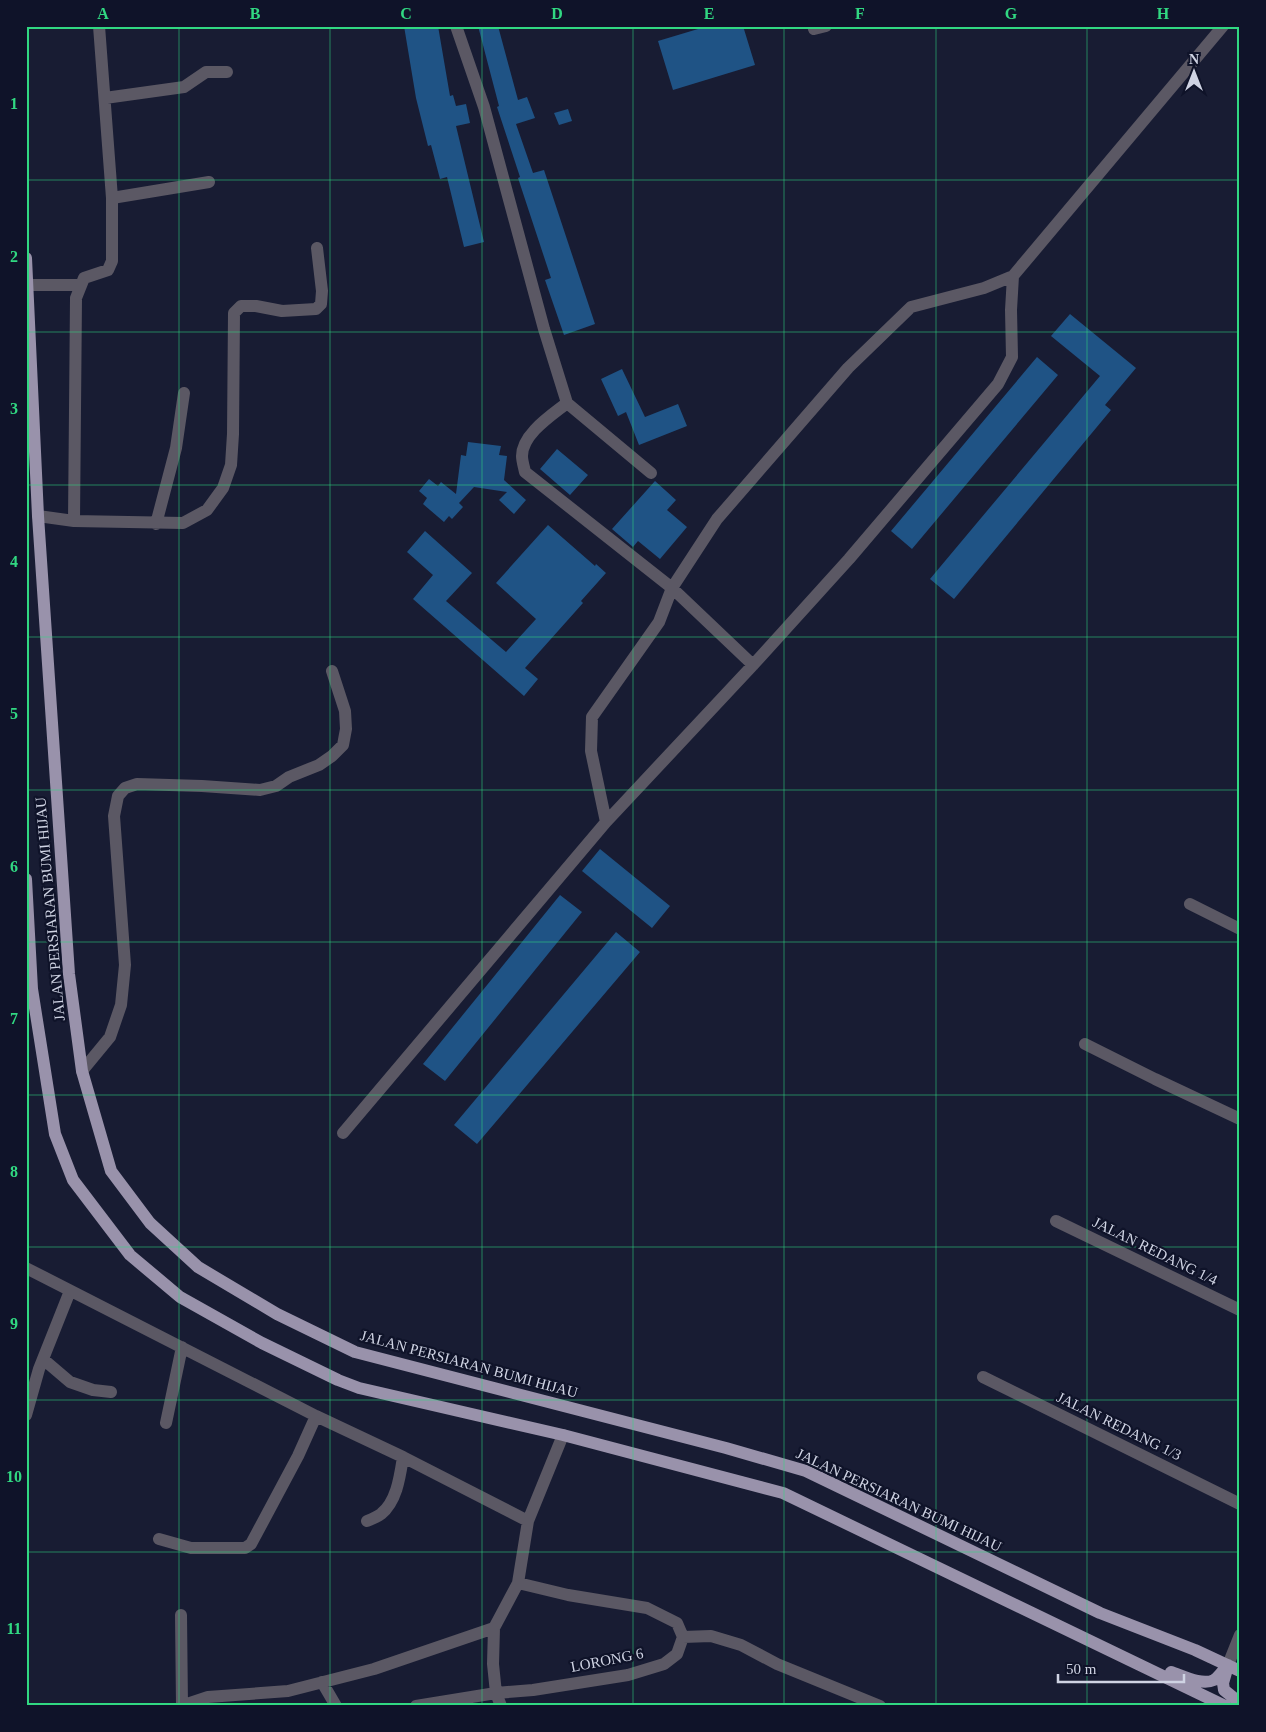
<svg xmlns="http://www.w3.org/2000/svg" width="1266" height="1732" viewBox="0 0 1266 1732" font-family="'Times New Roman',serif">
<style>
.building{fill:#1f5385}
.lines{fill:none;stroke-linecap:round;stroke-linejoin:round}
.minor{stroke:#5b5864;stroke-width:12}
.major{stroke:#9992ab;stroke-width:12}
.grid{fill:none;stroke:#31d882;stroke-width:1;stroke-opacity:0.55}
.labels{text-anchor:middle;stroke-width:4.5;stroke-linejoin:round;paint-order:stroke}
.street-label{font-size:15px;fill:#cfd3e3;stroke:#0f1329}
.neatline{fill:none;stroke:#31d882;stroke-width:2}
.grid-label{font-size:16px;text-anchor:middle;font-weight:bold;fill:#31d882}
</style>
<rect width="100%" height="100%" fill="#181c33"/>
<path class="building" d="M 404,26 L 438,26 L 450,96 L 453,95 L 456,106 L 466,104 L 470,123 L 456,126 L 484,242 L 464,247 L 447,177 L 440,179 L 431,145 L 428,146 L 416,98 Z
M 478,26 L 498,26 L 518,100 L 527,97 L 535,118 L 516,124 L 533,173 L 544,170 L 595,324 L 564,335 L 545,280 L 551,278 L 518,178 L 520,177 L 497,107 L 499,106 Z
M 708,26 L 743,26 L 755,65 L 673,90 L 658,41 Z
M 568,109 L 572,121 L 559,125 L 554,113 Z
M 1070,314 L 1136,368 L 1105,405 L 1111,410 L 954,599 L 930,579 L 1100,376 L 1051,336 Z
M 1037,357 L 1058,375 L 912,549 L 891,531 Z
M 622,369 L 645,417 L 678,404 L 687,426 L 639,445 L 626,412 L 618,416 L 601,379 Z
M 468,442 L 501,446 L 499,455 L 507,456 L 504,480 L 526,500 L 514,514 L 499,500 L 507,492 L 474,487 L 459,503 L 463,507 L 452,519 L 449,516 L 444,522 L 423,504 L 427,498 L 419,491 L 429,479 L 438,486 L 441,482 L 456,494 L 461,455 L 466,456 Z
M 557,449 L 588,475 L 570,495 L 540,469 Z
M 655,481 L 676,500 L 667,510 L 687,527 L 660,559 L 638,541 L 633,547 L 612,529 Z
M 548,525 L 595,566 L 596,564 L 606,573 L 581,601 L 583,603 L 525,668 L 538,679 L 524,696 L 413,599 L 433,575 L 407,552 L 425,531 L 472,573 L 446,601 L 506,652 L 536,619 L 496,583 Z
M 600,849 L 670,906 L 652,928 L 582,871 Z
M 560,895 L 582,912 L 445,1081 L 423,1064 Z
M 616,932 L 640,952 L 477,1144 L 454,1125 Z"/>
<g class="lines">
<path class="minor" d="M 456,26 L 484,107 L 544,329 L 567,403 L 651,473
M 814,29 L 826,26
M 105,98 L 184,87 L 206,72 L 227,72
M 112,198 L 209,182
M 28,285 L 80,285
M 567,403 C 552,415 522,434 522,456 C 522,461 524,467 525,472 L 672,588 L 753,665
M 38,516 L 74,521 L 183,523 L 207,510 L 223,488 L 231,465 L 233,434 L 234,313 L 241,306 L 256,306 L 282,311 L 316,309 L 321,304 L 322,291 L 317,248
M 74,521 L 76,298 L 84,278 L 108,270 L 112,261 L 112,198 L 99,26
M 156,524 L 176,448 L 184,393
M 606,822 L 591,751 L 592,717 L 659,622 L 672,588 L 717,519 L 848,368 L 911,307 L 984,288 L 1013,276
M 1190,904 L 1240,929
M 1085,1044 L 1155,1079 L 1240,1119
M 82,1071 L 110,1037 L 121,1005 L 125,965 L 114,816 L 118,796 L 125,788 L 137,784 L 202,786 L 260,790 L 276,786 L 289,777 L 319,765 L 332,756 L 343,745 L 346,729 L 345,711 L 332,671
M 343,1133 L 606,822 L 753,665 L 849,559 L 998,384 L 1012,357 L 1011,310 L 1013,276 L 1223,26
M 1056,1221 L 1240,1310
M 26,1268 L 316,1416 L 403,1457 L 528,1521
M 43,1359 L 70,1382 L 93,1390 L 111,1392
M 983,1377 L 1240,1504
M 26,1415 L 39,1369 L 70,1291
M 166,1423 L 182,1347
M 367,1521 C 372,1519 377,1517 381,1514 C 397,1501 400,1476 403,1457
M 159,1539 L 191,1548 L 245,1548 L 251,1544 L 298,1456 L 316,1416
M 181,1615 L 182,1706
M 494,1628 L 493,1664 L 496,1693 L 533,1690 L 628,1675 L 664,1664 L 677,1654 L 683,1637 L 677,1623 L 647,1608 L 568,1595 L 518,1583
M 683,1637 L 711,1636 L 741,1645 L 777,1664 L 880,1706
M 1228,1665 L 1240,1635
M 322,1682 L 336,1706
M 181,1706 L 208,1697 L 288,1691 L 374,1669 L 494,1628 L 518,1583 L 528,1521 L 563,1435
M 416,1706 L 496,1693 L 501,1706"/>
<path class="major" d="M 26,258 L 38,516 L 69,974 L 82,1071 L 111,1171 L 150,1223 L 198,1267 L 277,1314 L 355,1352 L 726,1448 L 806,1471 L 1100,1613 L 1195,1650 L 1240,1671
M 26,879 L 32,989 L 55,1134 L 73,1180 L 130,1255 L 180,1297 L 262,1343 L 338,1380 L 359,1388 L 563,1435 L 783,1493 L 1225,1706
M 1227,1669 L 1223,1683 L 1224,1690 L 1240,1703
M 1171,1672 C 1183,1676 1202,1686 1214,1680 C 1219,1677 1223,1670 1228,1665"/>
</g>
<path class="grid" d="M 179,26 L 179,1706M 330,26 L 330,1706M 482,26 L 482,1706M 633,26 L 633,1706M 784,26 L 784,1706M 936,26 L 936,1706M 1087,26 L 1087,1706M 26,180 L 1240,180M 26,332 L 1240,332M 26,485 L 1240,485M 26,637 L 1240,637M 26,790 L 1240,790M 26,942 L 1240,942M 26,1095 L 1240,1095M 26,1247 L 1240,1247M 26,1400 L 1240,1400M 26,1552 L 1240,1552"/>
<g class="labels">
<g class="street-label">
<text transform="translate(50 909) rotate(-95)" y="5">JALAN PERSIARAN BUMI HIJAU</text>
<text transform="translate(1155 1251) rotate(26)" y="5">JALAN REDANG 1/4</text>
<text transform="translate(469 1364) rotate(15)" y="5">JALAN PERSIARAN BUMI HIJAU</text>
<text transform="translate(1119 1426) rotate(26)" y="5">JALAN REDANG 1/3</text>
<text transform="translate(899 1500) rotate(25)" y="5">JALAN PERSIARAN BUMI HIJAU</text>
<text transform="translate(607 1660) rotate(-11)" y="5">LORONG 6</text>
</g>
</g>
<rect width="1266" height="1732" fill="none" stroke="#0f1329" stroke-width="55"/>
<g transform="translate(1194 72)" stroke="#0f1329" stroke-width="4" paint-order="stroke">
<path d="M0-4L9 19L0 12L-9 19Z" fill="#cfd3e3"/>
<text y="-8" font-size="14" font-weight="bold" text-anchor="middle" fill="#cfd3e3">N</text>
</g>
<path d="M1058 1674v8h126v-8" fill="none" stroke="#cfd3e3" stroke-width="2.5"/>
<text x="1066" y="1674" font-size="15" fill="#cfd3e3" stroke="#0f1329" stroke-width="4" paint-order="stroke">50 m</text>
<rect x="28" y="28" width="1210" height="1676" class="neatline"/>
<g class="grid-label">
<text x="103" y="19">A</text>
<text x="255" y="19">B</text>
<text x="406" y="19">C</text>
<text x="557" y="19">D</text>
<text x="709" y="19">E</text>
<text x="860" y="19">F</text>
<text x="1011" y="19">G</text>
<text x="1163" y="19">H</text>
<text x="14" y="109">1</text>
<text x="14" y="262">2</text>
<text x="14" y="414">3</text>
<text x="14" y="567">4</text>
<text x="14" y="719">5</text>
<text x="14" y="872">6</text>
<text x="14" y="1024">7</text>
<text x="14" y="1177">8</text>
<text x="14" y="1329">9</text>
<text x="14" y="1482">10</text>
<text x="14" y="1634">11</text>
</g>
</svg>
